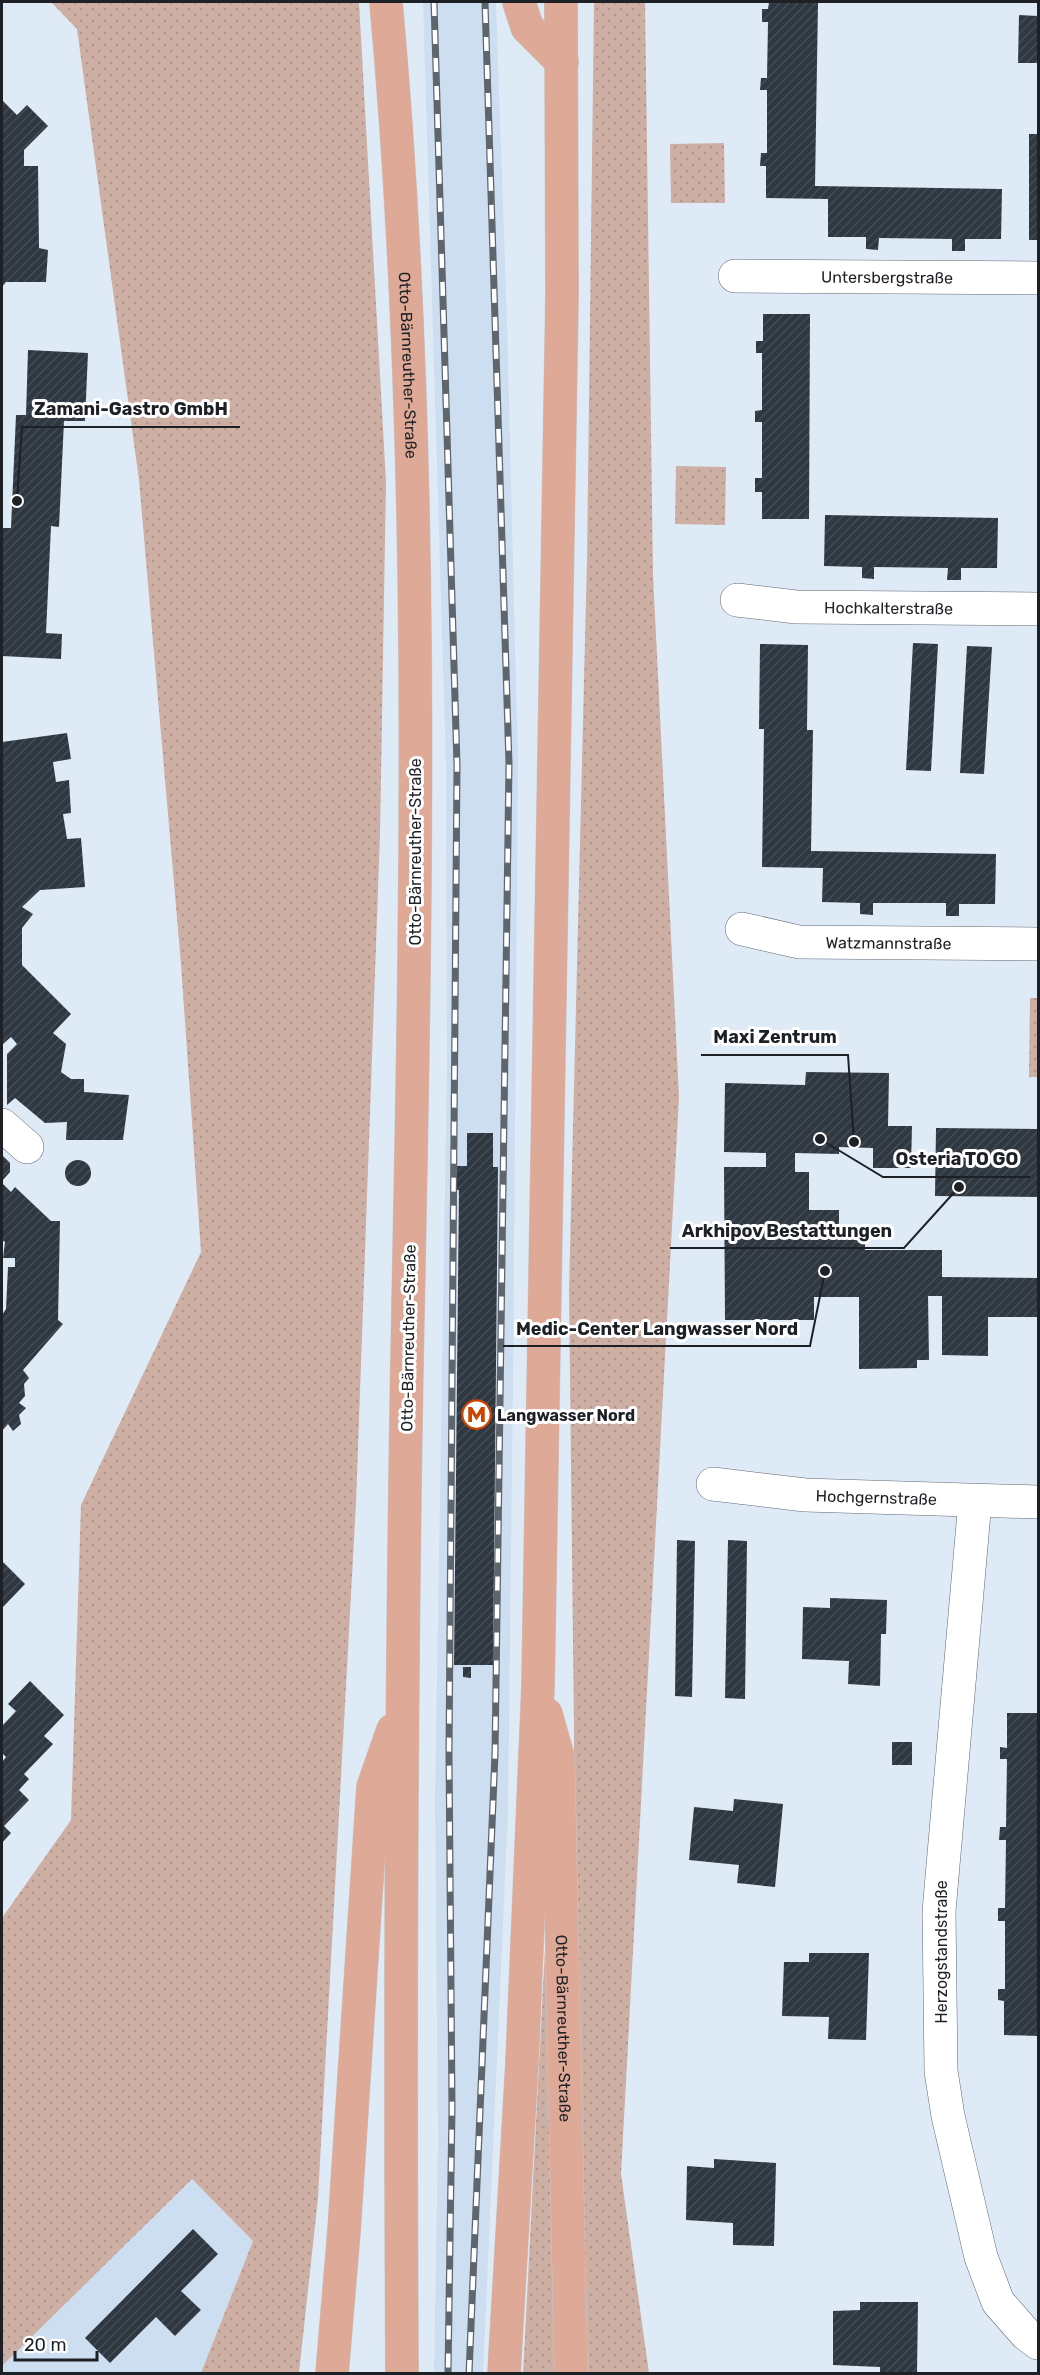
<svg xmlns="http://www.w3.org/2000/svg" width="1040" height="2375" viewBox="0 0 1040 2375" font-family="Rubik,sans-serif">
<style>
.built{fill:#cddef0}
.grass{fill:url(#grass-dots)}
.building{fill:url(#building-hatch)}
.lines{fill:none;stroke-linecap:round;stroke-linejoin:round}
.minor-casing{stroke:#5e6872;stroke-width:34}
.major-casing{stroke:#c9cacb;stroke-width:34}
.minor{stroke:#fff;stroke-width:33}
.major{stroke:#dea997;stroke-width:33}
.rail-casing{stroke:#5f656c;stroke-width:7}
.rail{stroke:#fff;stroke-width:4.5;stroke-dasharray:14;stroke-linecap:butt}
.labels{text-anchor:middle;stroke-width:6;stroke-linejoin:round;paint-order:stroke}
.street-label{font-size:16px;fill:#1d2125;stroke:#fff}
.poi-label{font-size:16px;font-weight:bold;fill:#1d2125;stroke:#fff;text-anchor:start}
.leader{fill:none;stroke:#1d2125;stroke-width:2}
.callout-dot{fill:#1d2125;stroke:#fff;stroke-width:2}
.callout-label{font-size:18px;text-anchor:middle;font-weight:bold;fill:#1d2125;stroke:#fff;stroke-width:6;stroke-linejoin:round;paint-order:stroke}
</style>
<defs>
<pattern id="grass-dots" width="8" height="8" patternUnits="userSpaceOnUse" patternTransform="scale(1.5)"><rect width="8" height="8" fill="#ceafa4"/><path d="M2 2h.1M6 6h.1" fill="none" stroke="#b0968d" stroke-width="1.8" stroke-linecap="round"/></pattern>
<pattern id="building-hatch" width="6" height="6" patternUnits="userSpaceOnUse" patternTransform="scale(1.5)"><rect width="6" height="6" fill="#2f3841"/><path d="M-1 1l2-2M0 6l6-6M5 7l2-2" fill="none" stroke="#444c54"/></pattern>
</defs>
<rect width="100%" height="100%" fill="#dfeaf7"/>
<path class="built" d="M 423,2 L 496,2 L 507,323 L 518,764 L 513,1380 L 508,1810 L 483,2374 L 434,2373 L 438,2141 L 435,1799 L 447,1066 L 446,764 Z
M 192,2178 L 253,2241 L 201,2373 L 2,2374 L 2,2366 Z"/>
<path class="grass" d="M 51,2 L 359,2 L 386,482 L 380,834 L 356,1503 L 318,2198 L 299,2373 L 201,2373 L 253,2241 L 192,2179 L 2,2366 L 2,1918 L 71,1820 L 81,1505 L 201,1252 L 181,964 L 139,480 L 77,29 Z
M 594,2 L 645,2 L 653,575 L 679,1097 L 621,2174 L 649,2373 L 523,2374 L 548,1891 L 573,1886 L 574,1729 L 569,1290 L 587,559 Z
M 724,143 L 725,203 L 671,203 L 670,144 Z
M 676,466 L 726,467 L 725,525 L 675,524 Z
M 1030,998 L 1038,998 L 1038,1077 L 1029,1077 Z"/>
<path class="building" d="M 769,2 L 818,2 L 815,186 L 1002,189 L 1001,239 L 965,239 L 965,251 L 952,251 L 952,239 L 879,238 L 878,250 L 866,249 L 866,237 L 828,237 L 828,199 L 766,198 L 766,166 L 760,166 L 761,153 L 767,153 L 767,90 L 760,90 L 761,78 L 767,78 L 768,22 L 762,22 L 762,9 L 768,9 Z
M 1019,15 L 1038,16 L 1038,63 L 1018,63 Z
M 2,100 L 17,115 L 27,105 L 48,126 L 24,150 L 24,166 L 38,166 L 39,248 L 48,250 L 46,282 L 6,282 L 2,287 Z
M 1029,134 L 1038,134 L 1038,240 L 1029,240 Z
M 763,314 L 810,314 L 809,519 L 762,519 L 762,492 L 755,492 L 755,478 L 762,478 L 762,422 L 755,422 L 755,411 L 762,410 L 762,353 L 756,353 L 756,341 L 763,341 Z
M 28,350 L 88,353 L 85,421 L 64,421 L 59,527 L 51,526 L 46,633 L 62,634 L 61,659 L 2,656 L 2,528 L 11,528 L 16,415 L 26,415 Z
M 825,515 L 998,518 L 997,568 L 961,568 L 961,580 L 947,580 L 948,568 L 874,567 L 874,579 L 862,578 L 862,567 L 824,566 Z
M 913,643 L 938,644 L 931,771 L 906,770 Z
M 760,644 L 808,645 L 807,730 L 813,730 L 811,851 L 996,854 L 995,904 L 959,904 L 959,916 L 946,916 L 946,903 L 873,903 L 873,915 L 860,914 L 860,903 L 822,902 L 823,868 L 762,867 L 764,729 L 759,729 Z
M 967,646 L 992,647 L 984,774 L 960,773 Z
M 67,733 L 71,759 L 53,762 L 56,782 L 69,780 L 71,813 L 63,814 L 67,839 L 81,838 L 85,887 L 40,890 L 22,907 L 33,914 L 22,928 L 22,965 L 71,1014 L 53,1033 L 66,1044 L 61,1072 L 71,1079 L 84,1079 L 84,1092 L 129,1095 L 123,1140 L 66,1140 L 67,1122 L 45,1123 L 15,1098 L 7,1105 L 7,1054 L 17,1044 L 11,1037 L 3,1044 L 2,1042 L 2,742 Z
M 806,1072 L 889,1073 L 888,1126 L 912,1126 L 911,1168 L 873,1168 L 873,1148 L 839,1147 L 839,1154 L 795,1153 L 795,1172 L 809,1172 L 809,1210 L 839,1210 L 839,1239 L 865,1239 L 865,1250 L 942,1250 L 942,1277 L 1038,1278 L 1038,1317 L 988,1317 L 988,1356 L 942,1355 L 942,1296 L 928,1296 L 929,1360 L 917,1360 L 917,1368 L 859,1369 L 859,1297 L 814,1297 L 814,1320 L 725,1320 L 724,1167 L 766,1167 L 766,1153 L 724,1152 L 725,1083 L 805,1085 Z
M 936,1128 L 1038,1129 L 1038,1197 L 935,1196 Z
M 467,1133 L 493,1133 L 493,1167 L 498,1167 L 493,1665 L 454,1665 L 459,1190 L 455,1190 L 455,1166 L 467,1166 Z
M 2,1155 L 10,1163 L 10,1172 L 2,1181 Z
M65 1173a13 13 0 1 1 26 0a13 13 0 1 1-26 0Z
M 2,1183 L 11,1192 L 15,1187 L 51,1221 L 60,1221 L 58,1320 L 63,1324 L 23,1370 L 29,1378 L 24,1384 L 25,1396 L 19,1403 L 26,1408 L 19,1415 L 21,1424 L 13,1431 L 8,1424 L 2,1431 L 2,1315 L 6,1309 L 8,1267 L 15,1267 L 15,1258 L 3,1258 L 5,1242 L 2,1240 Z
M 677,1540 L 695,1541 L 692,1697 L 675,1696 Z
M 728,1540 L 747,1541 L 745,1699 L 725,1698 Z
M 2,1561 L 25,1584 L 2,1608 Z
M 830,1598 L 887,1600 L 886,1634 L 881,1634 L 880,1686 L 848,1684 L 849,1661 L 802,1659 L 803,1607 L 830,1608 Z
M 463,1667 L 471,1667 L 471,1678 L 463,1677 Z
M 30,1681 L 64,1715 L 44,1736 L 53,1744 L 24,1774 L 29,1779 L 19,1790 L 29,1800 L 4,1826 L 11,1833 L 2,1843 L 2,1762 L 6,1757 L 2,1753 L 2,1726 L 16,1711 L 8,1704 Z
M 1007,1713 L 1038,1713 L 1038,2036 L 1004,2035 L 1004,2001 L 998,2000 L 998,1989 L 1005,1989 L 1005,1921 L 998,1921 L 998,1908 L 1005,1908 L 1006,1840 L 999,1840 L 1000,1827 L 1006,1827 L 1007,1759 L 1000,1759 L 1000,1747 L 1007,1748 Z
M 892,1742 L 912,1742 L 912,1765 L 892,1765 Z
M 734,1799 L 783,1804 L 775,1887 L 737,1883 L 739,1865 L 689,1860 L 694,1807 L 733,1811 Z
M 809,1953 L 869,1953 L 866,2040 L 828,2039 L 829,2017 L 782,2016 L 784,1962 L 809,1962 Z
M 714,2159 L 776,2163 L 774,2246 L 733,2245 L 733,2223 L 686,2220 L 687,2166 L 714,2168 Z
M 193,2229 L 218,2254 L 181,2291 L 201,2310 L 175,2336 L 156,2317 L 110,2363 L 85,2338 Z
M 860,2302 L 918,2302 L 917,2374 L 880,2374 L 880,2367 L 833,2365 L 833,2311 L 860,2310 Z"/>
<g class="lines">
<defs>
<g id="minor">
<path id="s1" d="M 735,276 L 1038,278"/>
<path id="s2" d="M 737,600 L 796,607 L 1038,609"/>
<path id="s3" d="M 742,929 L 799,942 L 1038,944"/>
<path d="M 2,1125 L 27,1147"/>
<path id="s4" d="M 713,1484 L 805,1495 L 1038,1502"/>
<path d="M 975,1501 L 939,1911 L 941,2071 L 948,2116 L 981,2257 L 998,2302 L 1026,2334 L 1038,2343"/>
</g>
<g id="major">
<path id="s5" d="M 386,2 C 427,453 416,907 407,1360 C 401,1698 400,2036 402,2374"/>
<path d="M 519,2 L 527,27 L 562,62"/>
<path id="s6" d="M 546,1714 L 558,1757 L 571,2374"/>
<path d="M 332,2374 L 344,2231 L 373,1787 L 393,1730"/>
<path d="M 504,2374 L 522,2063 L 538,1686 L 562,295 L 561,2"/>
</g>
</defs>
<use href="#minor" class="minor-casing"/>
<use href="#major" class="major-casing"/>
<use href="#minor" class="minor"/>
<use href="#major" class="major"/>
<defs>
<path id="rail" d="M 434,2 L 457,765 L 449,1753 L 452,2107 L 448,2374
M 469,2374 L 495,1754 L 509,764 L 485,2"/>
</defs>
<use href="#rail" class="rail-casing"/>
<use href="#rail" class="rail"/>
</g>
<defs>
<symbol id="metro-ring" viewBox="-11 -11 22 22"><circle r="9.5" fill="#fff" stroke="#cc4602" stroke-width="1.5"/><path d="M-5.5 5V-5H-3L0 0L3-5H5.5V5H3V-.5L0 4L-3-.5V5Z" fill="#cc4602"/></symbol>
</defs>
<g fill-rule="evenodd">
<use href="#metro-ring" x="460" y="1398" width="33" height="33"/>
</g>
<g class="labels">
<g class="street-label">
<text dy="6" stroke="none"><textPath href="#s1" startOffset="152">Untersbergstraße</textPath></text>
<text dy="6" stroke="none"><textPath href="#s5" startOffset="364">Otto-Bärnreuther-Straße</textPath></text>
<text dy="6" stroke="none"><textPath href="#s2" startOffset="152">Hochkalterstraße</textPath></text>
<text transform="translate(415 852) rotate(-90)" y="6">Otto-Bärnreuther-Straße</text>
<text dy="6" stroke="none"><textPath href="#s3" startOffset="148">Watzmannstraße</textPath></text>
<text transform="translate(408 1338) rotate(-89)" y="6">Otto-Bärnreuther-Straße</text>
<text dy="6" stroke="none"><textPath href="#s4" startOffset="164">Hochgernstraße</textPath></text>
<text transform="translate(941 1952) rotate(-90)" y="6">Herzogstandstraße</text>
<text dy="6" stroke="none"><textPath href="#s6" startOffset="316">Otto-Bärnreuther-Straße</textPath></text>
</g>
<g class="poi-label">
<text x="497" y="1421">Langwasser Nord</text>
</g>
</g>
<path class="leader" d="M17 501L22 427H240M854 1142L848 1055H701M820 1139L883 1177H1030M959 1187L904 1248H670M825 1271L810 1346H503"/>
<g class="callout-dot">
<circle cx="17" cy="501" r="6"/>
<circle cx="854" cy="1142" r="6"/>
<circle cx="820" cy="1139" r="6"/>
<circle cx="959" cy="1187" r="6"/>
<circle cx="825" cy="1271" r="6"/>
</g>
<g class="callout-label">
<text x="131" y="415">Zamani-Gastro GmbH</text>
<text x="775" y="1043">Maxi Zentrum</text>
<text x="957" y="1165">Osteria TO GO</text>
<text x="787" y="1237">Arkhipov Bestattungen</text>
<text x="657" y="1335">Medic-Center Langwasser Nord</text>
</g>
<rect width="1040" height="2375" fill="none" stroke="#1d2125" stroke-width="6"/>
<path d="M15 2351v9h82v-9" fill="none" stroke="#1d2125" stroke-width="3"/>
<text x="24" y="2351" font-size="18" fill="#1d2125" stroke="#ffffff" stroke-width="4.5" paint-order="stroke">20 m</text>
</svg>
